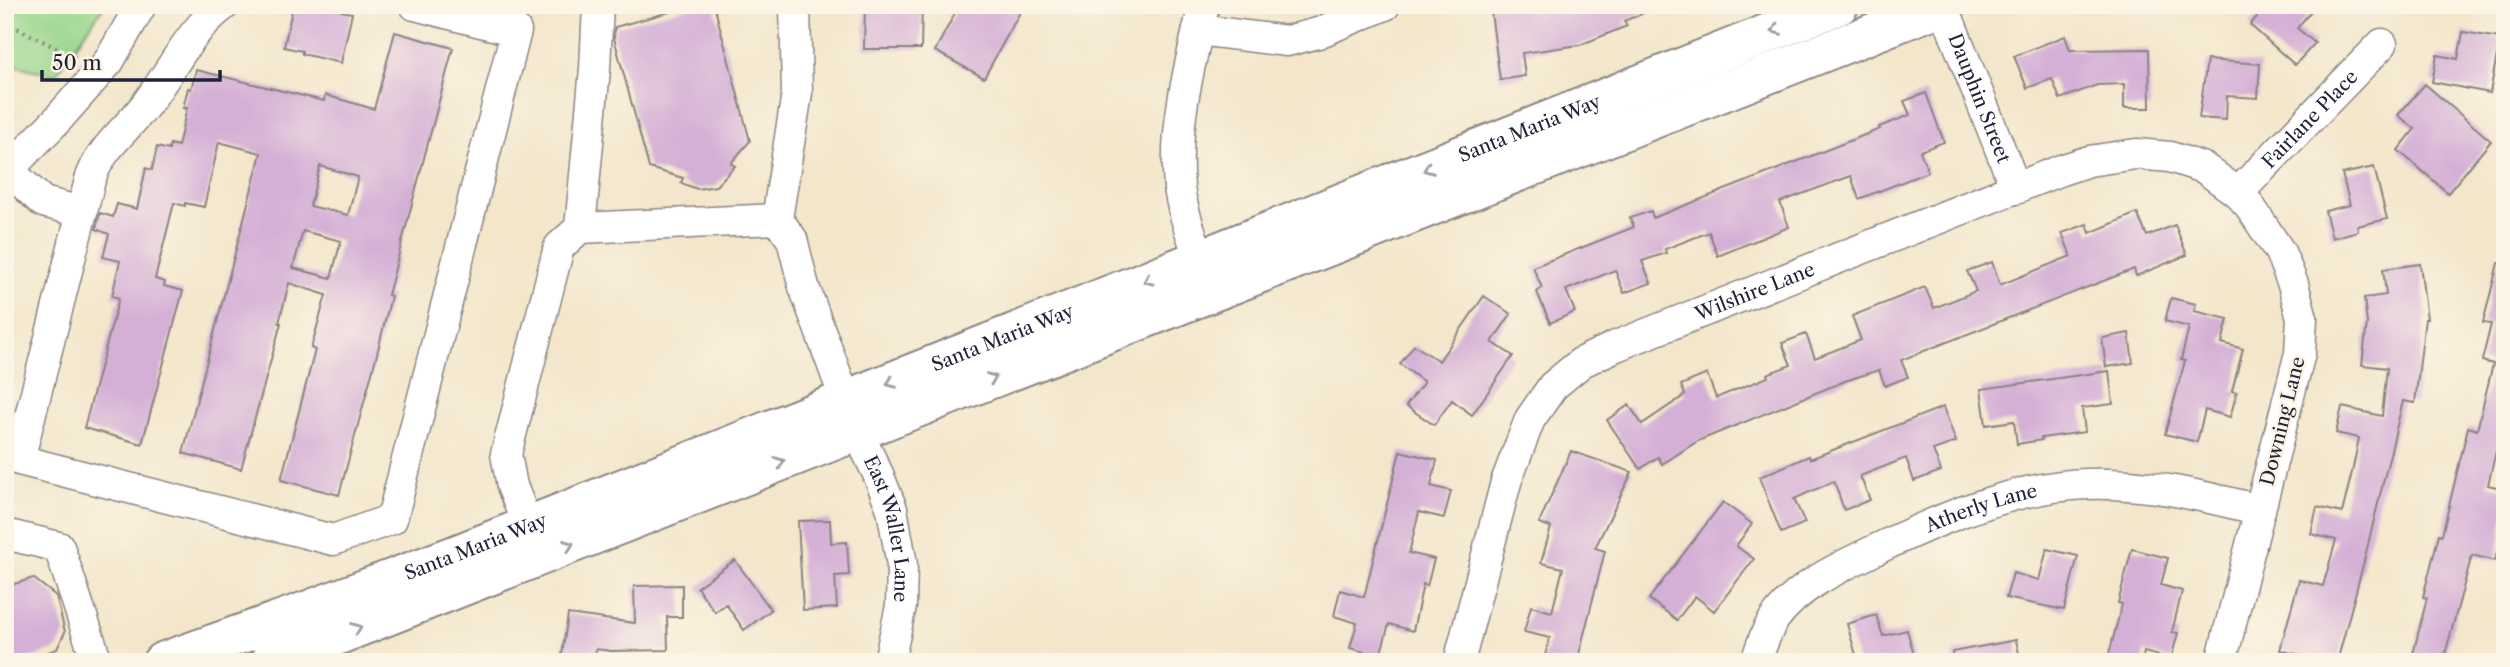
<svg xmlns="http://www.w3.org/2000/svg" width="2510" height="667" viewBox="0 0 2510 667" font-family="'Libre Caslon Text',serif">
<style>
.green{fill:#98d68c;stroke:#5d7c64;stroke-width:2}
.building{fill:#d4afd6;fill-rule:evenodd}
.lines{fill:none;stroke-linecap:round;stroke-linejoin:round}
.minor-casing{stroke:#8a8483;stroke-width:33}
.major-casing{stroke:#8a8483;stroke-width:42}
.path{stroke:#8a8483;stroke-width:4.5;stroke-dasharray:2 5;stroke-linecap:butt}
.minor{stroke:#fff;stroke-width:30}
.major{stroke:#fff;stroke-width:38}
.oneway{stroke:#9c9ca7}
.labels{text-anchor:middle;stroke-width:5;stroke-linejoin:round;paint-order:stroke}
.street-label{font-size:19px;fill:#22223b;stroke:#fcf5e5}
</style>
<rect width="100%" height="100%" fill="#fcf5e5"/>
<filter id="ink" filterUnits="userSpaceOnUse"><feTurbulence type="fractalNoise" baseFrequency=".0143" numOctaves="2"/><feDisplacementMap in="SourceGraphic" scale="14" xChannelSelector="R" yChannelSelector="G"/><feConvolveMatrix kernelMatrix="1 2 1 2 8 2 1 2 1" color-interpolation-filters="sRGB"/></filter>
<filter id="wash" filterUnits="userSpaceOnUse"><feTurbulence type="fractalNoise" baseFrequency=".00686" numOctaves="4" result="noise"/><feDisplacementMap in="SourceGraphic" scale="28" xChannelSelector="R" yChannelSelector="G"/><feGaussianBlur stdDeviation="1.57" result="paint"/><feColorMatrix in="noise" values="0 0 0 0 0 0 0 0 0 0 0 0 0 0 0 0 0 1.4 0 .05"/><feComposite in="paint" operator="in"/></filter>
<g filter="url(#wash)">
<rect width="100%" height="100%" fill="#f3e6cb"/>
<path class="green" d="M 5,5 L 105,5 L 55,75 L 5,63 Z"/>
<g id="blocks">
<path class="building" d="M 293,5 L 342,5 L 341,11 L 352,13 L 341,63 L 302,54 L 302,51 L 284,47 Z
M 695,5 L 714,5 L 750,141 L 731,163 L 735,166 L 716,186 L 697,189 L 681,183 L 683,178 L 649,168 L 614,38 L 615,27 Z
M 865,5 L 922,5 L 921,49 L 864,49 Z
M 959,5 L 1024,5 L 984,78 L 935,51 Z
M 1490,5 L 1661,5 L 1661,6 L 1624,21 L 1627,26 L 1580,45 L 1522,53 L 1525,76 L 1500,80 Z
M 2267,5 L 2316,5 L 2297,28 L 2315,43 L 2295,65 L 2250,25 Z
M 395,32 L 453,48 L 388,295 L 391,296 L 377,354 L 339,495 L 281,480 L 315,350 L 311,348 L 326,295 L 289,283 L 279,323 L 281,323 L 241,469 L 183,453 L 261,153 L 219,142 L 204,207 L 185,203 L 185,206 L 174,203 L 155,279 L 165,282 L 164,286 L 183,291 L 142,444 L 84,428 L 119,298 L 112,296 L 120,261 L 103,257 L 109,234 L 96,229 L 100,213 L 113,217 L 117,204 L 137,209 L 146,168 L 152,170 L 157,147 L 169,150 L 170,144 L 178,146 L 187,108 L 183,108 L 188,88 L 191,89 L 196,70 L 324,101 L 325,95 L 374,109 ZM 320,166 L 358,177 L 348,215 L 310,206 ZM 303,231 L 341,241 L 331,278 L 293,268 Z
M 2463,32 L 2500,38 L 2490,93 L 2432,82 L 2437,55 L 2458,59 Z
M 2065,36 L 2070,50 L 2149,49 L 2150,108 L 2124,108 L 2124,84 L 2097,85 L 2060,99 L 2052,79 L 2027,88 L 2014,56 Z
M 2207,60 L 2260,64 L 2258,98 L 2227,96 L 2226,120 L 2199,118 Z
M 2425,84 L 2491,141 L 2448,193 L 2398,150 L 2415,129 L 2398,115 Z
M 1926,93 L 1944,142 L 1920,151 L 1928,172 L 1859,199 L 1851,176 L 1780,202 L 1789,227 L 1718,256 L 1709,232 L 1665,249 L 1666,253 L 1642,261 L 1651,283 L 1624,293 L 1615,270 L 1566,290 L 1575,312 L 1550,323 L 1537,292 L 1542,288 L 1533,267 L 1634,227 L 1630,218 L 1651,211 L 1653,218 L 1880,129 L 1879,127 L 1910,115 L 1904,101 Z
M 2374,167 L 2387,219 L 2357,226 L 2358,231 L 2332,238 L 2325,211 L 2350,205 L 2342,174 Z
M 2137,213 L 2147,236 L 2175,225 L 2187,255 L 2136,276 L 2134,269 L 1901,360 L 1908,377 L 1885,386 L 1879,370 L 1845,381 L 1698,441 L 1662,464 L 1658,457 L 1640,469 L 1607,420 L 1629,405 L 1642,424 L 1685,395 L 1681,385 L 1707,374 L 1716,398 L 1768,377 L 1767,374 L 1791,365 L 1782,343 L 1806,334 L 1815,358 L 1861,340 L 1852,316 L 1925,287 L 1934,308 L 1976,291 L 1967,271 L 1992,262 L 2000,285 L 2071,256 L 2062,233 L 2087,224 L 2090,233 Z
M 2498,263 L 2505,264 L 2505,413 L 2488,485 L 2505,489 L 2505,513 L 2500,533 L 2502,533 L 2495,561 L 2472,555 L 2443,662 L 2411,662 L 2427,598 L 2423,597 L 2439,534 L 2442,535 L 2468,427 L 2477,430 L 2493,364 L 2482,361 L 2491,324 L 2483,323 Z
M 2420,264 L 2427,319 L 2425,319 L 2415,403 L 2403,401 L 2363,565 L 2337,662 L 2303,662 L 2304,656 L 2280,650 L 2299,580 L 2323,586 L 2336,540 L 2311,534 L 2317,507 L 2342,513 L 2353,468 L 2359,438 L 2336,433 L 2342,407 L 2382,416 L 2387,368 L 2362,365 L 2367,323 L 2364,298 L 2386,295 L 2383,269 Z
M 1484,296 L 1511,314 L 1492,342 L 1513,356 L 1472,415 L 1452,400 L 1434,425 L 1406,406 L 1424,382 L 1400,364 L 1414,345 L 1439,361 Z
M 2171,298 L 2196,304 L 2194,311 L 2228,319 L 2222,343 L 2243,349 L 2232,391 L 2237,392 L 2230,417 L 2205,410 L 2197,442 L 2165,434 L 2185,361 L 2181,360 L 2189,327 L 2165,321 Z
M 2129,333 L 2133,363 L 2106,367 L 2102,338 Z
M 2109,371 L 2113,404 L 2082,408 L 2085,432 L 2041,438 L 2042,440 L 2017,444 L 2014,421 L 1986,425 L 1981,389 Z
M 1943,407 L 1956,442 L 1933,450 L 1941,471 L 1914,481 L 1906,458 L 1860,476 L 1870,500 L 1844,510 L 1834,481 L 1794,499 L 1805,523 L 1781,533 L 1759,477 L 1809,456 L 1810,459 Z
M 1400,451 L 1437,460 L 1431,486 L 1451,491 L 1444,518 L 1419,512 L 1409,553 L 1434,559 L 1427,586 L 1423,584 L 1413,631 L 1389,624 L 1380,656 L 1350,648 L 1357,623 L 1334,616 L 1340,590 L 1364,597 Z
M 1571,451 L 1632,472 L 1595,548 L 1605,551 L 1577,662 L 1543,662 L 1550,638 L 1524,632 L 1531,606 L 1552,612 L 1563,568 L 1541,563 L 1551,527 L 1539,523 Z
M 1723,502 L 1752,524 L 1736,546 L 1754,559 L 1714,611 L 1695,596 L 1677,620 L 1649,599 Z
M 830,520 L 831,543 L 847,542 L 849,575 L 835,576 L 837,608 L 803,610 L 798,521 Z
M 2047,549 L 2078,556 L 2064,610 L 2006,598 L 2013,573 L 2039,580 Z
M 2132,549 L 2168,558 L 2161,585 L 2182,591 L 2172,632 L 2178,633 L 2171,659 L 2144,652 L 2142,662 L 2107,662 L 2122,604 L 2118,603 Z
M 735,560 L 771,610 L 744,630 L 726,604 L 715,612 L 697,587 Z
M 33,578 L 56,596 L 65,632 L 57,649 L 18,662 L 5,656 L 5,587 Z
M 682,585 L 682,617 L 667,617 L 668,650 L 611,651 L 596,649 L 594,662 L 561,662 L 568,614 L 635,623 L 634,586 Z
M 1876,615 L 1883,636 L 1907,630 L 1916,662 L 1858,662 L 1847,624 Z
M 2016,640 L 2021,662 L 1953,662 L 1952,652 Z"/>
</g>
</g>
<g filter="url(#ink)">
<use href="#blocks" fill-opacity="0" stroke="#8a8483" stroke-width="2"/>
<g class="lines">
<defs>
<g id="minor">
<path d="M 224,5 C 188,31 171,73 144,107 C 124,132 100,149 90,180 L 19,460 L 333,540 L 392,519 L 516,31 L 415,5"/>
<path id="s1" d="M 1943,5 L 2016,189"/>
<path d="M 1198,30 L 1287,41 L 1318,33 L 1385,5"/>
<path d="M 8,170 L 43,202 L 82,212"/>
<path d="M 5,173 L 58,119 L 109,61 L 141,5"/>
<path id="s2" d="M 2238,193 L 2382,44"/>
<path d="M 777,219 L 797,93 L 795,5"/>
<path d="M 580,228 L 595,69 L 598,5"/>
<path d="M 1200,260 C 1192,236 1182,211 1179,187 C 1173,127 1190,63 1204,5"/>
<path id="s3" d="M 528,526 L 512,486 L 506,454 L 559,247 L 580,228 L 777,219 L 792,239 L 804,287 L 857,431 L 878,474 L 892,509 L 902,565 L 901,606 L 889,662"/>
<path d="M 5,534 L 59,547 L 97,662"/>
<path id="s4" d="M 1459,662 L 1506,482 L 1530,419 L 1553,386 L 1582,362 L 1616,346 L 2061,170 L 2089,161 L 2136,154 L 2170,157 L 2204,168 L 2238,193 L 2249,205 L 2280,252 L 2293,284 L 2302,318 L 2300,353 L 2221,662"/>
<path id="s5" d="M 1756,662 C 1761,646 1766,631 1775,618 C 1799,585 1840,567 1875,550 C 1939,519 2015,486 2087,484 C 2147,482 2203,496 2260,510"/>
</g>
<g id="major">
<path id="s6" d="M 162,662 L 306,611 L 455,555 L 1839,5"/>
<path d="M 270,662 L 1944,5"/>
</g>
</defs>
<use href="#minor" class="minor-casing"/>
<use href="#major" class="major-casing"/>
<path class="path" d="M 5,22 L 76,58"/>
<use href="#minor" class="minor"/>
<use href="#major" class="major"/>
</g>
<defs><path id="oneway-chevron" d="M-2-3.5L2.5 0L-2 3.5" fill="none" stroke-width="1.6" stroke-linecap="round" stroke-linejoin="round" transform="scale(1.75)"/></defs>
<g class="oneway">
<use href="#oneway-chevron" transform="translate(1776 30) rotate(158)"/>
<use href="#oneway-chevron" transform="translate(1428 169) rotate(158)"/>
<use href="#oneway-chevron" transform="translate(1148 280) rotate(158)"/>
<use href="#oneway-chevron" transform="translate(992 378) rotate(-21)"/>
<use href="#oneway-chevron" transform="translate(891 383) rotate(158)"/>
<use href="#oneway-chevron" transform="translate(780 462) rotate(-22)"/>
<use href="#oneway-chevron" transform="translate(569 545) rotate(-21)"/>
<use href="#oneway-chevron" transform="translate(357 628) rotate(-21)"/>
</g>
</g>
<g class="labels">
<g class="street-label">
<text dy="7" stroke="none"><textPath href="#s1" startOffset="100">Dauphin Street</textPath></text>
<text dy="7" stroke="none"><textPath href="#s2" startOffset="103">Fairlane Place</textPath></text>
<text dy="7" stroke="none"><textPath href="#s6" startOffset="1468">Santa Maria Way</textPath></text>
<text dy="7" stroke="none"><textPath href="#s4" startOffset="518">Wilshire Lane</textPath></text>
<text dy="7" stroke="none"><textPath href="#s6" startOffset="901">Santa Maria Way</textPath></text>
<text transform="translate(2282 421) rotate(-76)" y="7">Downing Lane</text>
<text dy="7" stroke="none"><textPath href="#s5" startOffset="285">Atherly Lane</textPath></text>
<text dy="7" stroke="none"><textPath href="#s3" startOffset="847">East Waller Lane</textPath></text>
<text dy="7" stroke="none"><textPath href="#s6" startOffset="334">Santa Maria Way</textPath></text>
</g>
</g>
<rect width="2510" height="667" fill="none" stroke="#fcf5e5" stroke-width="28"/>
<path d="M42 70v10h178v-10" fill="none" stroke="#22223b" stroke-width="3.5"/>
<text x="52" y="70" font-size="21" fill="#22223b" stroke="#fcf5e5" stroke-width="5" paint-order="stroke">50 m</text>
</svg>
